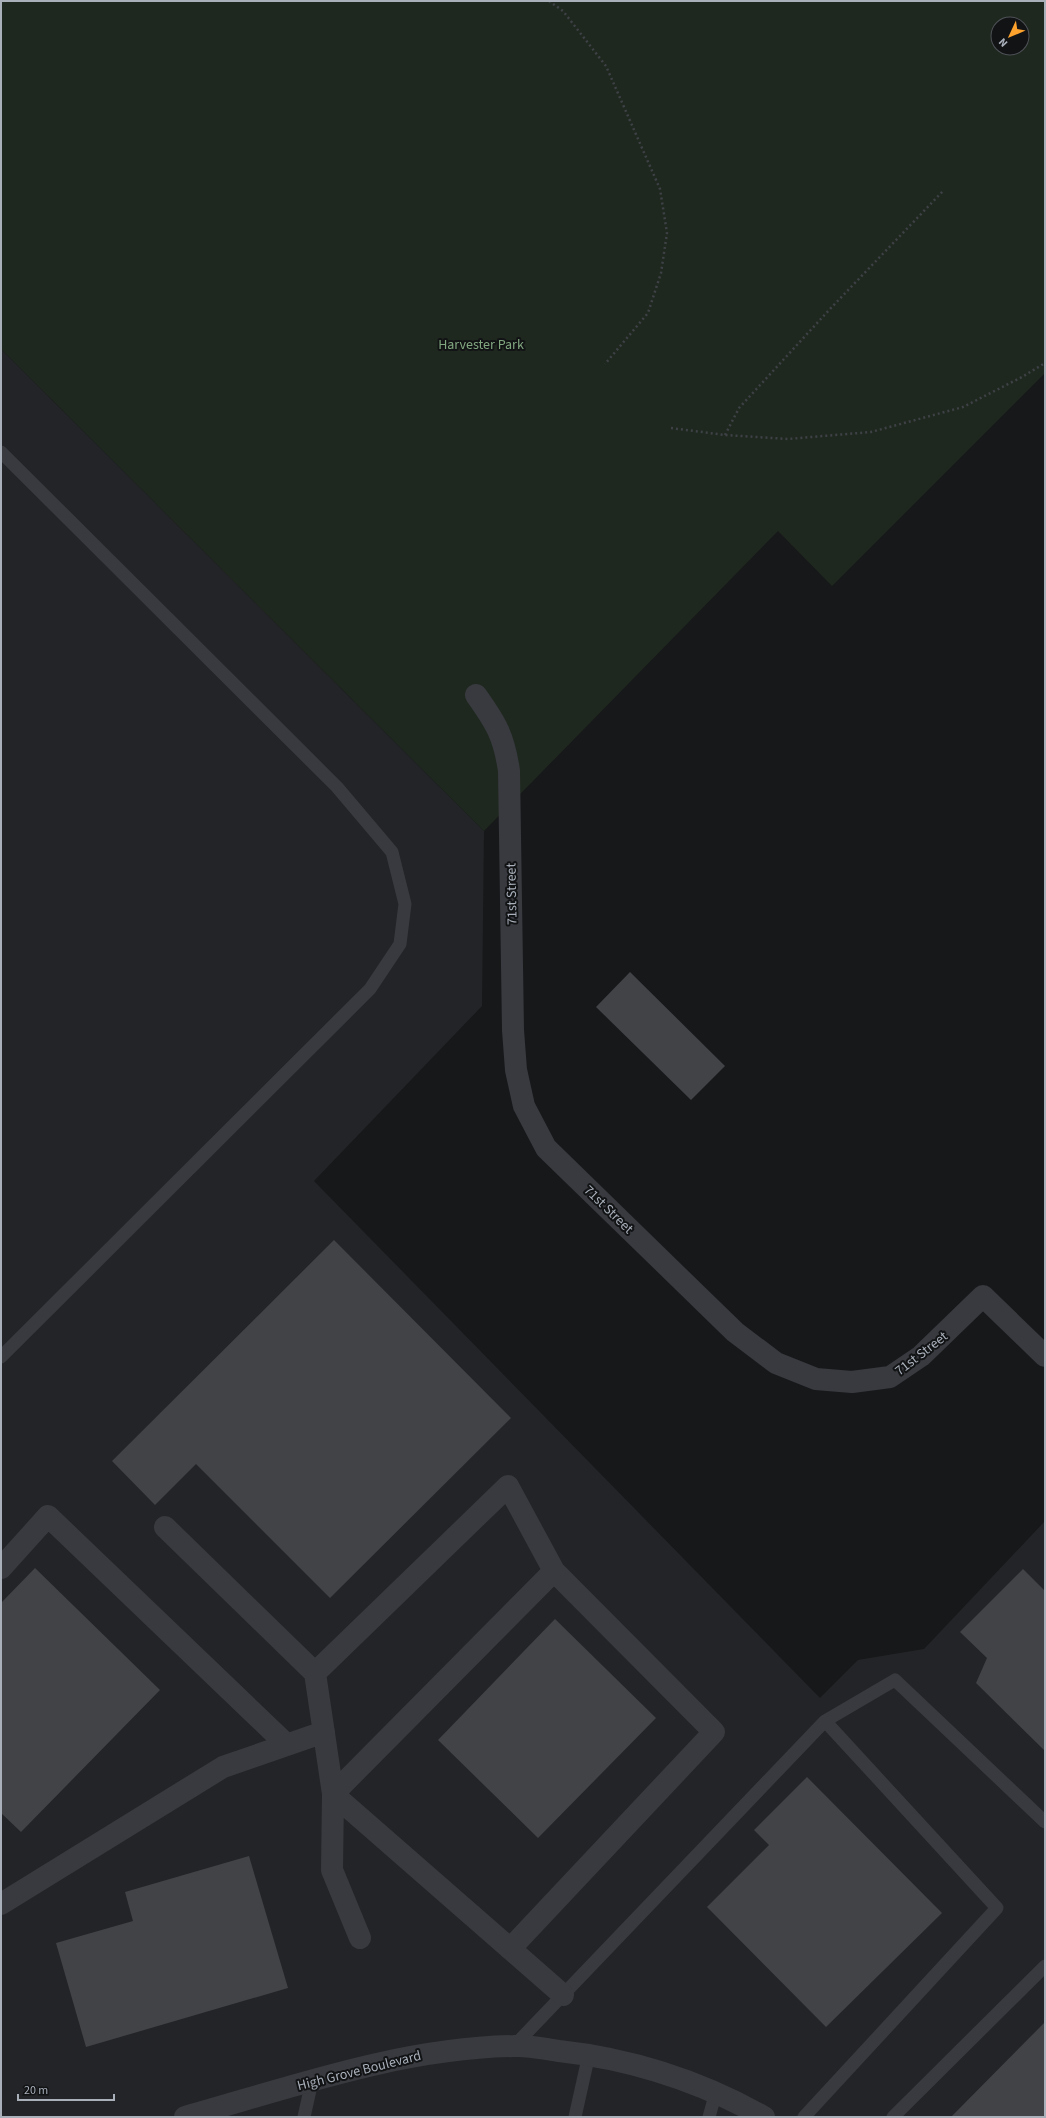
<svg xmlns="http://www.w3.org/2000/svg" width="1046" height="2118" viewBox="0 0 1046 2118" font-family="'Source Sans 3',sans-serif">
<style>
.built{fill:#232427}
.green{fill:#1f281f;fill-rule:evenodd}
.building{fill:#414347}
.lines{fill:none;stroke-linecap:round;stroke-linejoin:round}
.path{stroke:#3e4146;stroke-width:2.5;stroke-dasharray:2 3;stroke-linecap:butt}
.lane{stroke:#383a3f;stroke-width:13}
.street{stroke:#383a3f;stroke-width:22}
.labels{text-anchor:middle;stroke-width:4;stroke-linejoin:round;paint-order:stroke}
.park-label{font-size:14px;fill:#80a67f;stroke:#121315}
.street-label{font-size:14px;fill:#a9b0ba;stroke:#121315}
</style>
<rect width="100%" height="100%" fill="#17181a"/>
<path class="built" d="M 1,349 L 484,831 L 482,1006 L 314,1181 L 820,1698 L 858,1660 L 924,1649 L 1045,1521 L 1045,2117 L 1,2117 Z"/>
<path class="green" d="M 1,1 L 1045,1 L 1045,373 L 832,586 L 778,531 L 484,831 L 1,349 ZM 998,24 L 1022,24 L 1022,48 L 998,48 Z"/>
<path class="building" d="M 630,972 L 725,1066 L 691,1100 L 596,1007 Z
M 334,1240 L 511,1418 L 330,1598 L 196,1464 L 155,1505 L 112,1461 Z
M 35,1568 L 160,1690 L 21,1832 L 1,1813 L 1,1603 Z
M 1023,1569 L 1045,1591 L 1045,1751 L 976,1683 L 987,1658 L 960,1632 Z
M 555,1619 L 656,1718 L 538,1838 L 438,1740 Z
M 807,1777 L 942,1913 L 826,2027 L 707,1907 L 769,1845 L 754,1830 Z
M 249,1856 L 288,1988 L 86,2047 L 56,1943 L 133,1921 L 125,1892 Z
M 1045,2022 L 1045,2117 L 951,2117 Z"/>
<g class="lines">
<path class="path" d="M 549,1 L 563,11 L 606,66 L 660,189 L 667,233 L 661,273 L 648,313 L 605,364
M 671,428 L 725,435 L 788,439 L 871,432 L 963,407 L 1022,377 L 1045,363
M 725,435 L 739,408 L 830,309 L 944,190"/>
<path class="lane" d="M 1,452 L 337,787 L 392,852 L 405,904 L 400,944 L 370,989 L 1,1357
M 515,2045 L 825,1721 L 895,1680 L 1045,1822
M 304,2117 L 312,2081
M 575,2117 L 589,2054
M 709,2117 L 716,2092
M 804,2117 L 997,1908 L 825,1721
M 893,2117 L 1045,1966"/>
<path class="street" d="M 476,695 C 496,723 504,736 509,771 L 513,1030 L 516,1070 L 524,1106 L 546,1148 L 735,1332 L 776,1363 L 816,1379 L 852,1382 L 890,1377 L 921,1356 L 983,1296 L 1045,1356
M 165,1527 L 315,1673
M 1,1568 L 48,1516 L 287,1745
M 1,1904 L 223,1767 L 324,1732
M 360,1938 L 332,1870 L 333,1794 L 315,1673 L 508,1486 L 554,1571
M 510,1949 L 714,1732 L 554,1571 L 333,1794 L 563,1995
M 185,2117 C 292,2087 401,2048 514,2046 C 529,2045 544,2049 559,2051 C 632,2059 700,2081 764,2117"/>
</g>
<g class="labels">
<g class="park-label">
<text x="481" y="349">Harvester Park</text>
</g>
<g class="street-label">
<text transform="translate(511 894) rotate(-91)" y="5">71st Street</text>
<text transform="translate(609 1209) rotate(44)" y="5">71st Street</text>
<text transform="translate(921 1353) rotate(-38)" y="5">71st Street</text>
<text transform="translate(359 2070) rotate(-14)" y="5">High Grove Boulevard</text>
</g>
</g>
<rect width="1046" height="2118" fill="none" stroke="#a9b0ba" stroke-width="4"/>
<g transform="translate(1010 36) rotate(226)"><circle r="19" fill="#121315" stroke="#4e5257"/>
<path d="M0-3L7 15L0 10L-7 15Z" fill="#fca22d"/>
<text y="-6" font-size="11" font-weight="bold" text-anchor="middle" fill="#a9b0ba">N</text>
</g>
<path d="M18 2094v6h96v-6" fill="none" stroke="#a9b0ba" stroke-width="2"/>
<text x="24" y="2094" font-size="12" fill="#a9b0ba" stroke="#121315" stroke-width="3" paint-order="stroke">20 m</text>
</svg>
